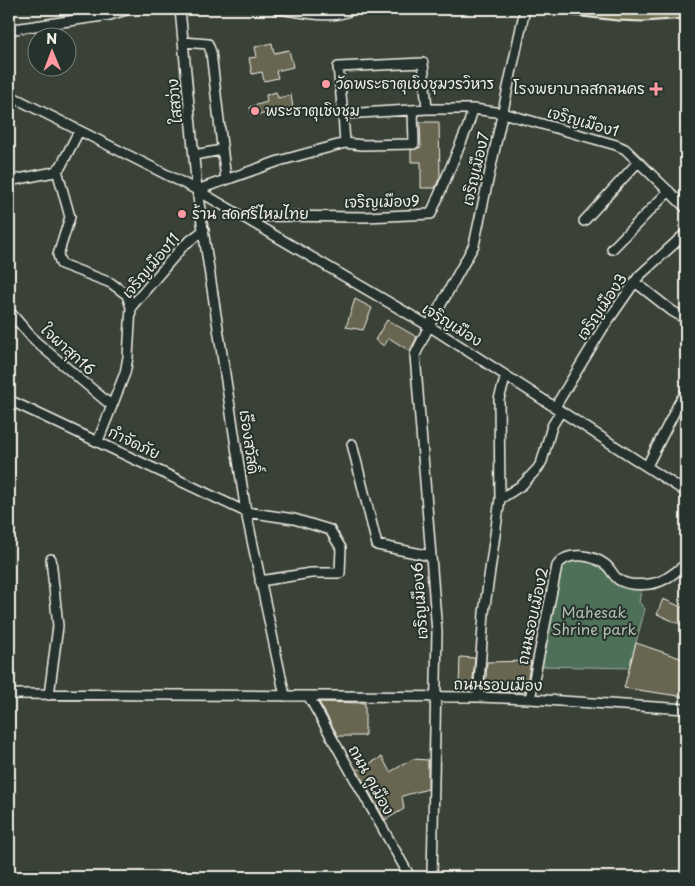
<svg xmlns="http://www.w3.org/2000/svg" width="695" height="886" viewBox="0 0 695 886" font-family="'Playpen Sans','Playpen Sans Thai',sans-serif">
<style>
.green{fill:#507059;stroke:#a2b0a0}
.building{fill:#676551;stroke:#f4f1e8}
.lines{fill:none;stroke-linecap:round;stroke-linejoin:round}
.minor-casing{stroke:#f4f1e8;stroke-width:12}
.major-casing{stroke:#f4f1e8;stroke-width:15}
.minor{stroke:#26332d;stroke-width:9}
.major{stroke:#716f52;stroke-width:11}
.poi-dot{fill:#ff9aa2;stroke:#26332d;stroke-width:2}
.labels{text-anchor:middle;stroke-width:4;stroke-linejoin:round;paint-order:stroke}
.poi-label{font-size:15px;fill:#f4f1e8;stroke:#26332d;text-anchor:start}
.street-label{font-size:15px;fill:#f4f1e8;stroke:#26332d}
.park-label{font-size:15px;fill:#b2bdaf;stroke:#26332d}
</style>
<rect width="100%" height="100%" fill="#3a4238"/>
<filter id="ink" filterUnits="userSpaceOnUse"><feTurbulence type="fractalNoise" baseFrequency=".02" numOctaves="2"/><feDisplacementMap in="SourceGraphic" scale="10" xChannelSelector="R" yChannelSelector="G"/><feConvolveMatrix kernelMatrix="1 2 1 2 8 2 1 2 1" color-interpolation-filters="sRGB"/></filter>
<g filter="url(#ink)">
<path class="green" d="M 582,555 L 600,562 L 617,578 L 642,586 L 639,602 L 645,609 L 629,668 L 539,666 L 561,560 Z"/>
<path class="building" d="M 272,43 L 274,53 L 289,50 L 293,67 L 276,71 L 278,78 L 264,81 L 262,72 L 252,74 L 249,58 L 257,57 L 255,47 Z
M 276,92 L 278,98 L 291,95 L 293,108 L 281,110 L 282,116 L 270,118 L 269,113 L 252,116 L 250,107 L 267,102 L 266,95 Z
M 420,122 L 439,122 L 440,177 L 435,188 L 421,188 L 421,162 L 411,162 L 411,150 L 421,147 Z
M 355,299 L 372,308 L 363,330 L 346,327 Z
M 387,320 L 417,337 L 410,351 L 389,338 L 384,346 L 375,340 Z
M 663,599 L 686,609 L 686,627 L 657,614 Z
M 636,643 L 686,660 L 686,697 L 624,688 Z
M 460,657 L 475,658 L 472,689 L 459,689 Z
M 531,661 L 525,692 L 485,691 L 487,662 Z
M 319,702 L 365,703 L 365,736 L 338,736 Z
M 382,757 L 390,772 L 413,759 L 428,760 L 428,789 L 402,796 L 404,809 L 385,820 L 357,770 Z"/>
<g class="lines">
<defs>
<path id="minor" d="M 180,9 L 197,190 L 246,512 L 285,696
M 277,9 C 297,11 335,21 352,9
M 14,29 L 110,15 L 129,9
M 183,42 L 208,44 L 211,52 L 226,180
M 9,95 L 197,190 L 429,326 L 686,492
M 343,114 L 338,67 L 423,63 L 427,109
M 345,143 L 362,145 L 414,144 L 413,110
M 194,155 L 222,150
M 57,170 L 70,217 L 58,255 L 61,264 L 111,283 L 127,295 L 131,307
M 9,181 L 54,172 L 61,166 L 79,131
M 197,190 L 279,161 L 345,143 L 343,114 L 427,109 L 473,109 L 503,113 L 616,145 L 625,149 L 686,208
M 584,221 L 638,162
M 253,223 L 261,216 L 365,217 L 431,214 L 468,126 L 473,109
M 612,249 L 669,191
M 635,282 L 672,311 L 686,319
M 9,311 L 35,341 L 112,406
M 9,400 L 246,512 L 294,519 L 330,530 L 341,548 L 340,573 L 311,573 L 260,581
M 555,407 L 603,328 L 639,276 L 686,233
M 98,441 L 125,373 L 128,357 L 131,307 L 183,246 L 204,230
M 352,444 L 377,545 L 431,556
M 647,466 L 679,403 L 686,392
M 500,499 L 522,485 L 538,468 L 542,461 L 552,426 L 561,411
M 9,694 L 478,697 L 530,699 L 686,709
M 49,695 L 58,626 L 51,559
M 309,697 L 410,877
M 478,697 L 484,613 L 500,499 L 499,399 L 506,376
M 530,699 L 557,566 C 567,550 593,555 606,565 C 611,569 613,576 619,580 C 627,585 640,585 649,584 C 664,583 675,572 686,564
M 432,877 L 437,632 L 415,355 L 429,326 L 474,245 L 525,9"/>
<path id="major" d="M 574,9 L 618,14 L 643,15 L 686,12"/>
</defs>
<use href="#minor" class="minor-casing"/>
<use href="#major" class="major-casing"/>
<use href="#minor" class="minor"/>
<use href="#major" class="major"/>
</g>
</g>
<g class="poi-dot">
<circle cx="326" cy="84" r="5"/>
<path d="M653.5 81.5h5v5h5v5h-5v5h-5v-5h-5v-5h5z"/>
<circle cx="255" cy="111" r="5"/>
<circle cx="182" cy="214" r="5"/>
</g>
<g class="labels">
<g class="poi-label">
<text x="336" y="89">วัดพระธาตุเชิงชุมวรวิหาร</text>
<text x="645" y="94" text-anchor="end">โรงพยาบาลสกลนคร</text>
<text x="265" y="116">พระธาตุเชิงชุม</text>
<text x="192" y="219">ร้าน สดศรีไหมไทย</text>
</g>
<g class="street-label">
<text transform="translate(175 101) rotate(-96)" y="5">ใสสว่าง</text>
<text transform="translate(583 122) rotate(16)" y="5">เจริญเมือง1</text>
<text transform="translate(476 169) rotate(-77)" y="5">เจริญเมือง7</text>
<text transform="translate(382 202) rotate(-1)" y="5">เจริญเมือง9</text>
<text transform="translate(151 266) rotate(-50)" y="5">เจริญเมือง11</text>
<text transform="translate(602 307) rotate(-56)" y="5">เจริญเมือง3</text>
<text transform="translate(452 325) rotate(32)" y="5">เจริญเมือง</text>
<text transform="translate(68 350) rotate(42)" y="5">ใจผาสุก16</text>
<text transform="translate(249 442) rotate(82)" y="5">เรืองสวัสดิ์</text>
<text transform="translate(134 443) rotate(26)" y="5">กำจัดภัย</text>
<text transform="translate(420 601) rotate(-94)" y="5">เจริญเมือง6</text>
<text transform="translate(533 616) rotate(-78)" y="5">ถนนรอบเมือง2</text>
<text transform="translate(498 685) rotate(1)" y="5">ถนนรอบเมือง</text>
<text transform="translate(371 780) rotate(61)" y="5">ถนน คูเมือง</text>
</g>
<g class="park-label">
<text x="594" y="618">Mahesak<tspan x="594" dy="17">Shrine park</tspan></text>
</g>
</g>
<rect width="695" height="886" fill="none" stroke="#26332d" stroke-width="30"/>
<rect x="15" y="15" width="665" height="856" fill="none" stroke="#f4f1e8" stroke-width="2" filter="url(#ink)"/>
<g transform="translate(52 52) rotate(359)"><circle r="24" fill="#26332d" stroke="#787f78"/>
<path d="M0-4L9 19L0 12L-9 19Z" fill="#ff9aa2"/>
<text y="-8" font-size="14" font-weight="bold" text-anchor="middle" fill="#f4f1e8">N</text>
</g>
</svg>
